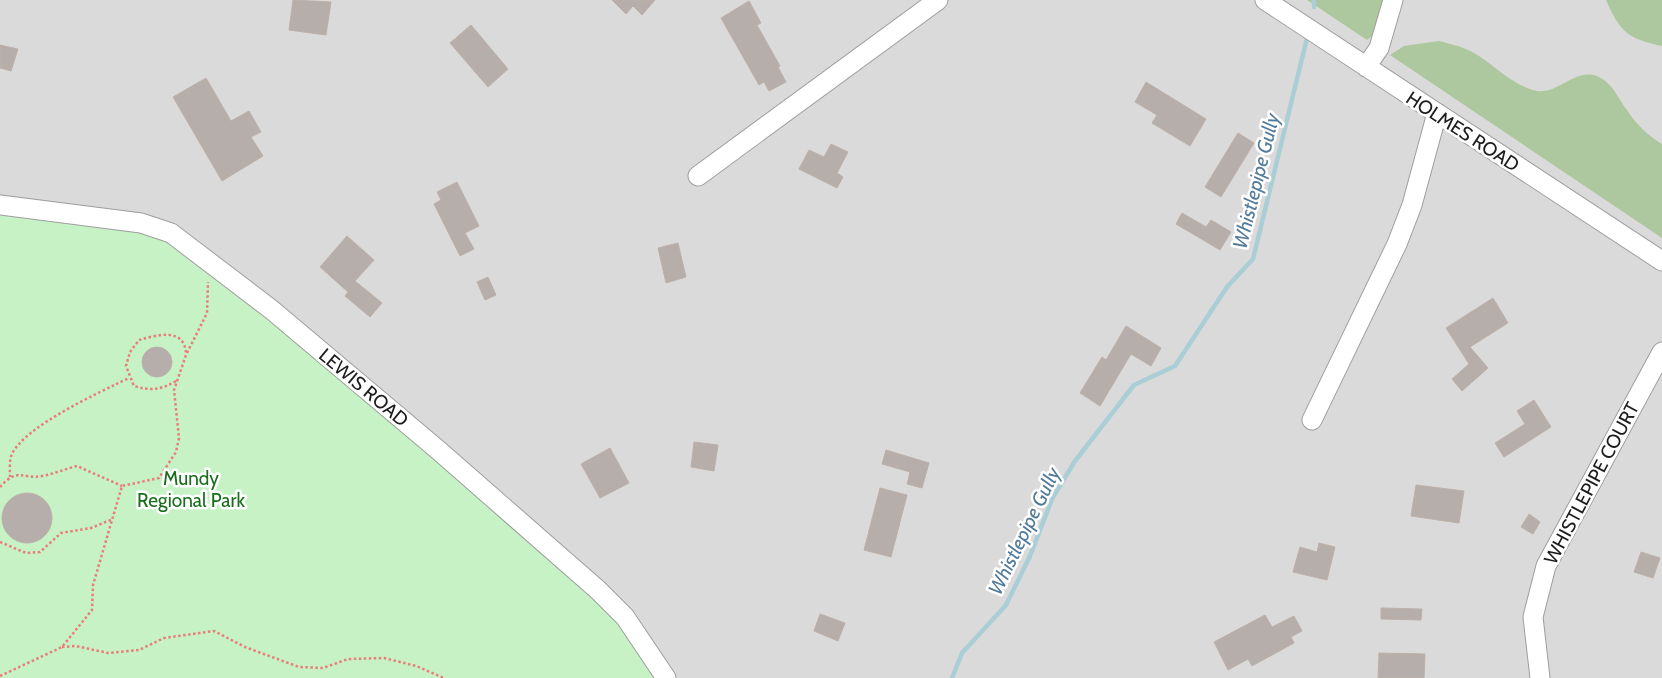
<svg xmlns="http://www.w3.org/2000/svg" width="1662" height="678" viewBox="0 0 1662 678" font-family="Cabin,sans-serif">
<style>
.residential{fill:#dbdada}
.forest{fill:#adc79e}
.park{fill:#c6f2c6}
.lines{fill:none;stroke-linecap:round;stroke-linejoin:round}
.stream{stroke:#a9ced5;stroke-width:4.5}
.building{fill:#b6aeaa;stroke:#bdb0a8}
.minor-casing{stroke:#9e9e9e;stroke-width:21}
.path{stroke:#e97d79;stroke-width:2.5;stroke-dasharray:2.5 2.5;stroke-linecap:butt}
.minor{stroke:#fff;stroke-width:19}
.labels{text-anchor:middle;stroke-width:5;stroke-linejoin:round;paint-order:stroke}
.street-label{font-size:19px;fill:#1d1d1d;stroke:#fff}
.park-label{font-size:19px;fill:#186e1a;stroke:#fff}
.water-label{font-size:20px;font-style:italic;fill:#527a9a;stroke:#fff}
</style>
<rect width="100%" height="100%" fill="#ede9e4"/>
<path class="residential" d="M 0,0 L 1662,0 L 1662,678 L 666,678 L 0,205 Z"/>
<path class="forest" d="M 1307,0 L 1383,0 L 1376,33 L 1367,40 Z
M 1606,0 L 1662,0 L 1662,46 C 1628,39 1620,32 1606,0 Z
M 1439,41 C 1450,44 1462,46 1472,52 C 1493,63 1512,86 1537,91 C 1560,95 1579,62 1604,80 C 1615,88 1619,100 1627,110 C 1637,125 1647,135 1662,144 L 1662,238 L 1390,55 L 1404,46 Z"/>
<path class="park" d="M 0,202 L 171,233 L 625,617 L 666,678 L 0,678 Z"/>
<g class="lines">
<path class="stream" d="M 1314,0 L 1314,7
M 952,678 L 962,653 L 1006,605 L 1030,556 L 1052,499 L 1075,461 L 1134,385 L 1175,366 L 1227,287 L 1253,259 L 1307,38"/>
</g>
<path class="building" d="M 293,0 L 331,2 L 326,35 L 289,30 Z
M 612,0 L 655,0 L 642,15 L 633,6 L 626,14 Z
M 749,1 L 761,23 L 757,25 L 780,66 L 778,67 L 786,82 L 769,91 L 764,82 L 759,85 L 721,18 Z
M 471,25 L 508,69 L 488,87 L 450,43 Z
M 0,45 L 18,49 L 11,71 L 0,68 Z
M 206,78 L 231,121 L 249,111 L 261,132 L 251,137 L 263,156 L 222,181 L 173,97 Z
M 1146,82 L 1206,119 L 1190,146 L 1152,123 L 1157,115 L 1135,102 Z
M 1238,133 L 1254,143 L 1221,197 L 1205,187 Z
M 831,144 L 848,152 L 837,173 L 843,177 L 837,188 L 799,169 L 809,150 L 824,157 Z
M 457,182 L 479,226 L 465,233 L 474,249 L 460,256 L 434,204 L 441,200 L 437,192 Z
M 1182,213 L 1206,227 L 1211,220 L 1231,232 L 1220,250 L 1176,224 Z
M 347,236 L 374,260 L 355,281 L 382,303 L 370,317 L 345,296 L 348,292 L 320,267 Z
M 678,243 L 686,277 L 666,283 L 658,248 Z
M 488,277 L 496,295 L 485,300 L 477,282 Z
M 1493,298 L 1508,323 L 1470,347 L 1488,368 L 1462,391 L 1452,379 L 1469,364 L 1446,328 Z
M 1126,326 L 1161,348 L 1151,366 L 1131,354 L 1100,406 L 1080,393 L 1102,357 L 1106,360 Z
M142 362a15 15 0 1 1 30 0a15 15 0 1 1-30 0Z
M 1534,400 L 1551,427 L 1504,457 L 1495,443 L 1525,424 L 1517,411 Z
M 694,442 L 718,445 L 714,471 L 691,467 Z
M 610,448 L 629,483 L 600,498 L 581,464 Z
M 886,450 L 929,463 L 922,488 L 907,484 L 910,472 L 882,464 Z
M 1416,485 L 1464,491 L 1459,523 L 1411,516 Z
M 880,488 L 907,495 L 891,557 L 864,550 Z
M2 518a25 25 0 1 1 50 0a25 25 0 1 1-50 0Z
M 1529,514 L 1540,522 L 1533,534 L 1521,527 Z
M 1319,543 L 1335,547 L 1327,580 L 1293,572 L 1300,547 L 1317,552 Z
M 1641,552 L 1660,558 L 1653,578 L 1634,572 Z
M 1381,608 L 1422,609 L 1421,620 L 1381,619 Z
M 820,614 L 845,623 L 838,641 L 814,631 Z
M 1265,615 L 1272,627 L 1294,616 L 1302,631 L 1291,637 L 1294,643 L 1252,666 L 1248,659 L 1228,670 L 1214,642 Z
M 1379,653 L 1425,654 L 1424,678 L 1378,678 Z"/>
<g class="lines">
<defs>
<path id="minor" d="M 1265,0 L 1662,261
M 1366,67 L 1379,48 L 1393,0
M 698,176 L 938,0
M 0,205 L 141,223 L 171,233 L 272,310 L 437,449 L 598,590 L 625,617 L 666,678
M 1312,420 L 1397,244 L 1412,205 L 1437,113
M 1540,678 L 1533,617 L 1546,566 L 1662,352"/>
</defs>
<use href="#minor" class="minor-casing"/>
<path class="path" d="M 176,381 C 161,390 150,391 134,386 L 126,366 L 130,352 L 139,340 C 157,335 184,327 186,353
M 10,477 C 10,470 9,460 12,454 C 25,426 100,392 129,378
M 0,487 C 19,466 22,480 42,476 C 54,474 65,469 77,466 L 122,486
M 0,542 L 26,553 L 40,552 L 61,533 L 91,528 L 113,519
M 62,647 L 76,646 L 108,653 L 139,650 L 164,638 L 214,631 L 245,647 L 299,667 L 323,668 L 348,659 L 384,658 L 416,666 L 444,678
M 0,676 L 62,647 L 92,610 L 93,585 L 122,486 L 159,478 L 176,452 L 179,438 L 174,390 L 186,355 L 207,313 L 208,282"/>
<use href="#minor" class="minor"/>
</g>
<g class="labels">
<g class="street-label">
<text transform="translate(1463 131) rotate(33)" y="7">HOLMES ROAD</text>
<text transform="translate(364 387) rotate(40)" y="7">LEWIS ROAD</text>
<text transform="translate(1591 483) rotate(-62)" y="7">WHISTLEPIPE COURT</text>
</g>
<g class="park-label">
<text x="191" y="485">Mundy<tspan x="191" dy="22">Regional Park</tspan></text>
</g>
<g class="water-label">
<text transform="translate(1256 181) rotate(-76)" y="7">Whistlepipe Gully</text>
<text transform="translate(1024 531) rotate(-64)" y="7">Whistlepipe Gully</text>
</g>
</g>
</svg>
